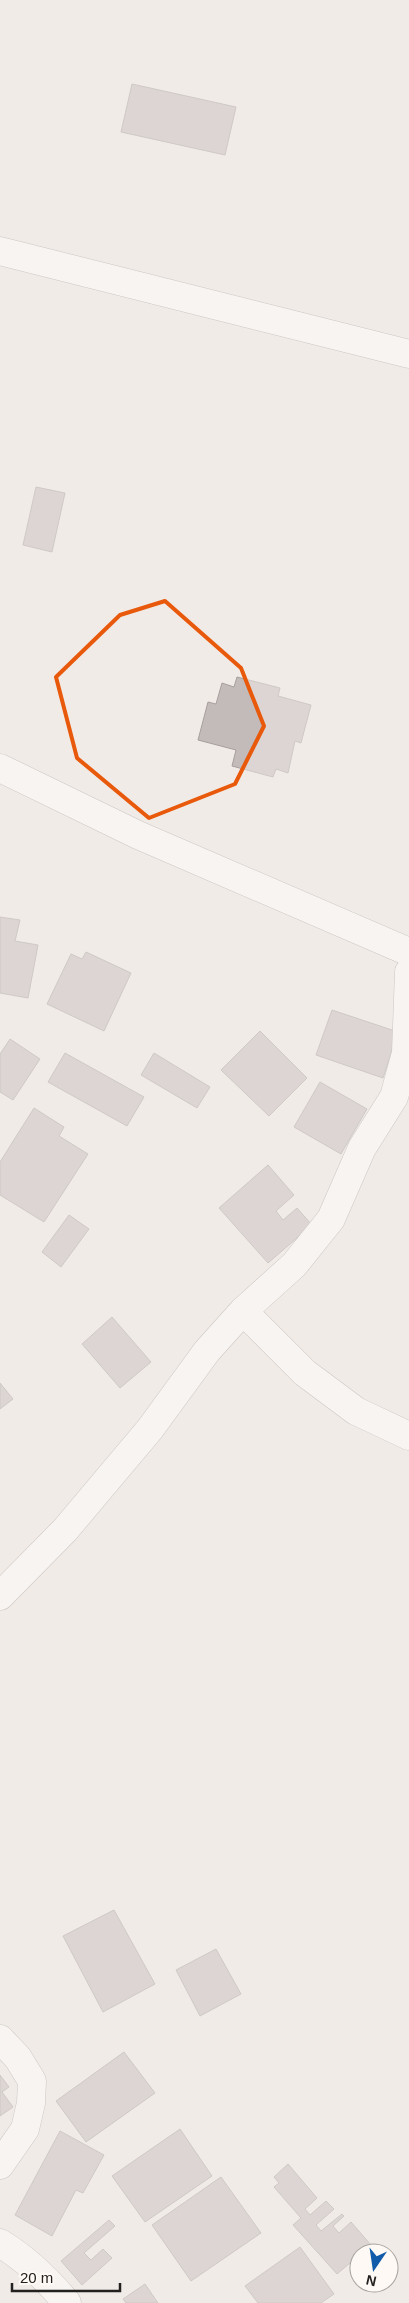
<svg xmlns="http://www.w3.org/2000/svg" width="409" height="2303" viewBox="0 0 409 2303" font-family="Helvetica,sans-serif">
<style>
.building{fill:#c3bbba;stroke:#a69f9e}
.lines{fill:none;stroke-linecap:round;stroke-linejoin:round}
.minor-casing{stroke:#a09b97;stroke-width:29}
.minor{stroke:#fff;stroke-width:28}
.marked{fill:none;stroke:#e8590c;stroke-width:4;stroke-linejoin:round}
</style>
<rect width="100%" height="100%" fill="#f1ebe7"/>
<path class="building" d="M 132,84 L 236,107 L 225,155 L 121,132 Z
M 36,487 L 65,493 L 52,552 L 23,545 Z
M 237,677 L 280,688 L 278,696 L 311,705 L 301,743 L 295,741 L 288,773 L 276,769 L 273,777 L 232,766 L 236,750 L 198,740 L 208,702 L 216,704 L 222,683 L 234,687 Z
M 0,917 L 20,920 L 15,941 L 38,945 L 28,998 L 0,993 Z
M 86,952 L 131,973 L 104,1031 L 47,1004 L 71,954 L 82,959 Z
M 332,1010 L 398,1032 L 383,1078 L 316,1055 Z
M 260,1031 L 307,1078 L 269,1116 L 221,1070 Z
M 10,1039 L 40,1059 L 13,1100 L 0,1092 L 0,1054 Z
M 65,1053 L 144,1097 L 127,1126 L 48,1082 Z
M 154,1053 L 210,1087 L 197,1108 L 141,1075 Z
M 320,1082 L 367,1109 L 341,1154 L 294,1127 Z
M 34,1108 L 64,1127 L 59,1136 L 88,1154 L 44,1222 L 0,1195 L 0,1162 Z
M 268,1165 L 294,1195 L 276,1211 L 283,1220 L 297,1208 L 312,1225 L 268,1263 L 219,1208 Z
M 69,1215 L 89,1229 L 61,1267 L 42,1252 Z
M 112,1317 L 151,1362 L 120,1388 L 82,1344 Z
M 0,1383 L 13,1399 L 0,1409 Z
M 114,1910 L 155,1984 L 103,2012 L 63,1936 Z
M 216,1949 L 241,1994 L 200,2016 L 176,1970 Z
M 124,2052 L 155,2093 L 86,2142 L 56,2101 Z
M 0,2075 L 9,2087 L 2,2092 L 13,2107 L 0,2116 Z
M 180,2129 L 212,2176 L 145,2222 L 112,2176 Z
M 60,2131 L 104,2155 L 83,2193 L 76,2190 L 52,2236 L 15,2215 Z
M 288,2164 L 317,2198 L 305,2209 L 310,2215 L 326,2201 L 334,2209 L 316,2225 L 321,2231 L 342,2214 L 344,2216 L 333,2226 L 339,2233 L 351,2222 L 371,2245 L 337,2274 L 293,2225 L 301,2218 L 274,2187 L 279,2183 L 274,2177 Z
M 221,2177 L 261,2233 L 191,2281 L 152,2225 Z
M 109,2220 L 115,2226 L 84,2253 L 91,2260 L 103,2249 L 112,2258 L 82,2285 L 61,2261 Z
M 300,2247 L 334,2294 L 321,2303 L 258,2303 L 245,2286 Z
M 145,2284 L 158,2303 L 126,2303 L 123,2299 Z"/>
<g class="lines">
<defs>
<path id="minor" d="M 0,251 L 409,354
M 0,768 L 138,835 L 409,952
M 243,1311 L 305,1373 L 356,1411 L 409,1436
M 0,1596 L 65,1530 L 150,1429 L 207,1351 L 243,1311 L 294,1265 L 331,1219 L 362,1148 L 394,1097 L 406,1053 L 409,972
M 0,2039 L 18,2058 L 32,2081 L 31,2103 L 25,2129 L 0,2165
M 0,2243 C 26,2259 48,2280 67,2303"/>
</defs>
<use href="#minor" class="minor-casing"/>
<use href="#minor" class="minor"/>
</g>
<path d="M0 0H409V2303H0ZM 165,601 L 241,668 L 264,726 L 235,784 L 149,818 L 77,758 L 56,677 L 120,615 Z" fill="#f1ebe7" fill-opacity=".55" fill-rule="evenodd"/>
<path class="marked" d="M 165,601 L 241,668 L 264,726 L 235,784 L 149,818 L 77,758 L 56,677 L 120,615 Z"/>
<g transform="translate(374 2268) rotate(193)"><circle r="24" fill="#fef9f4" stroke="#a6a39f"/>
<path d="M0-4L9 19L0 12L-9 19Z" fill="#115baa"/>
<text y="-8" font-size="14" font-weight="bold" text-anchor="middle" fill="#232120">N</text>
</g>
<path d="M12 2283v8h108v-8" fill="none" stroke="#232120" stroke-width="2.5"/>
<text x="20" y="2283" font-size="15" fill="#232120" stroke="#fef9f4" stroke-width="4" paint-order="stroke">20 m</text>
</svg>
